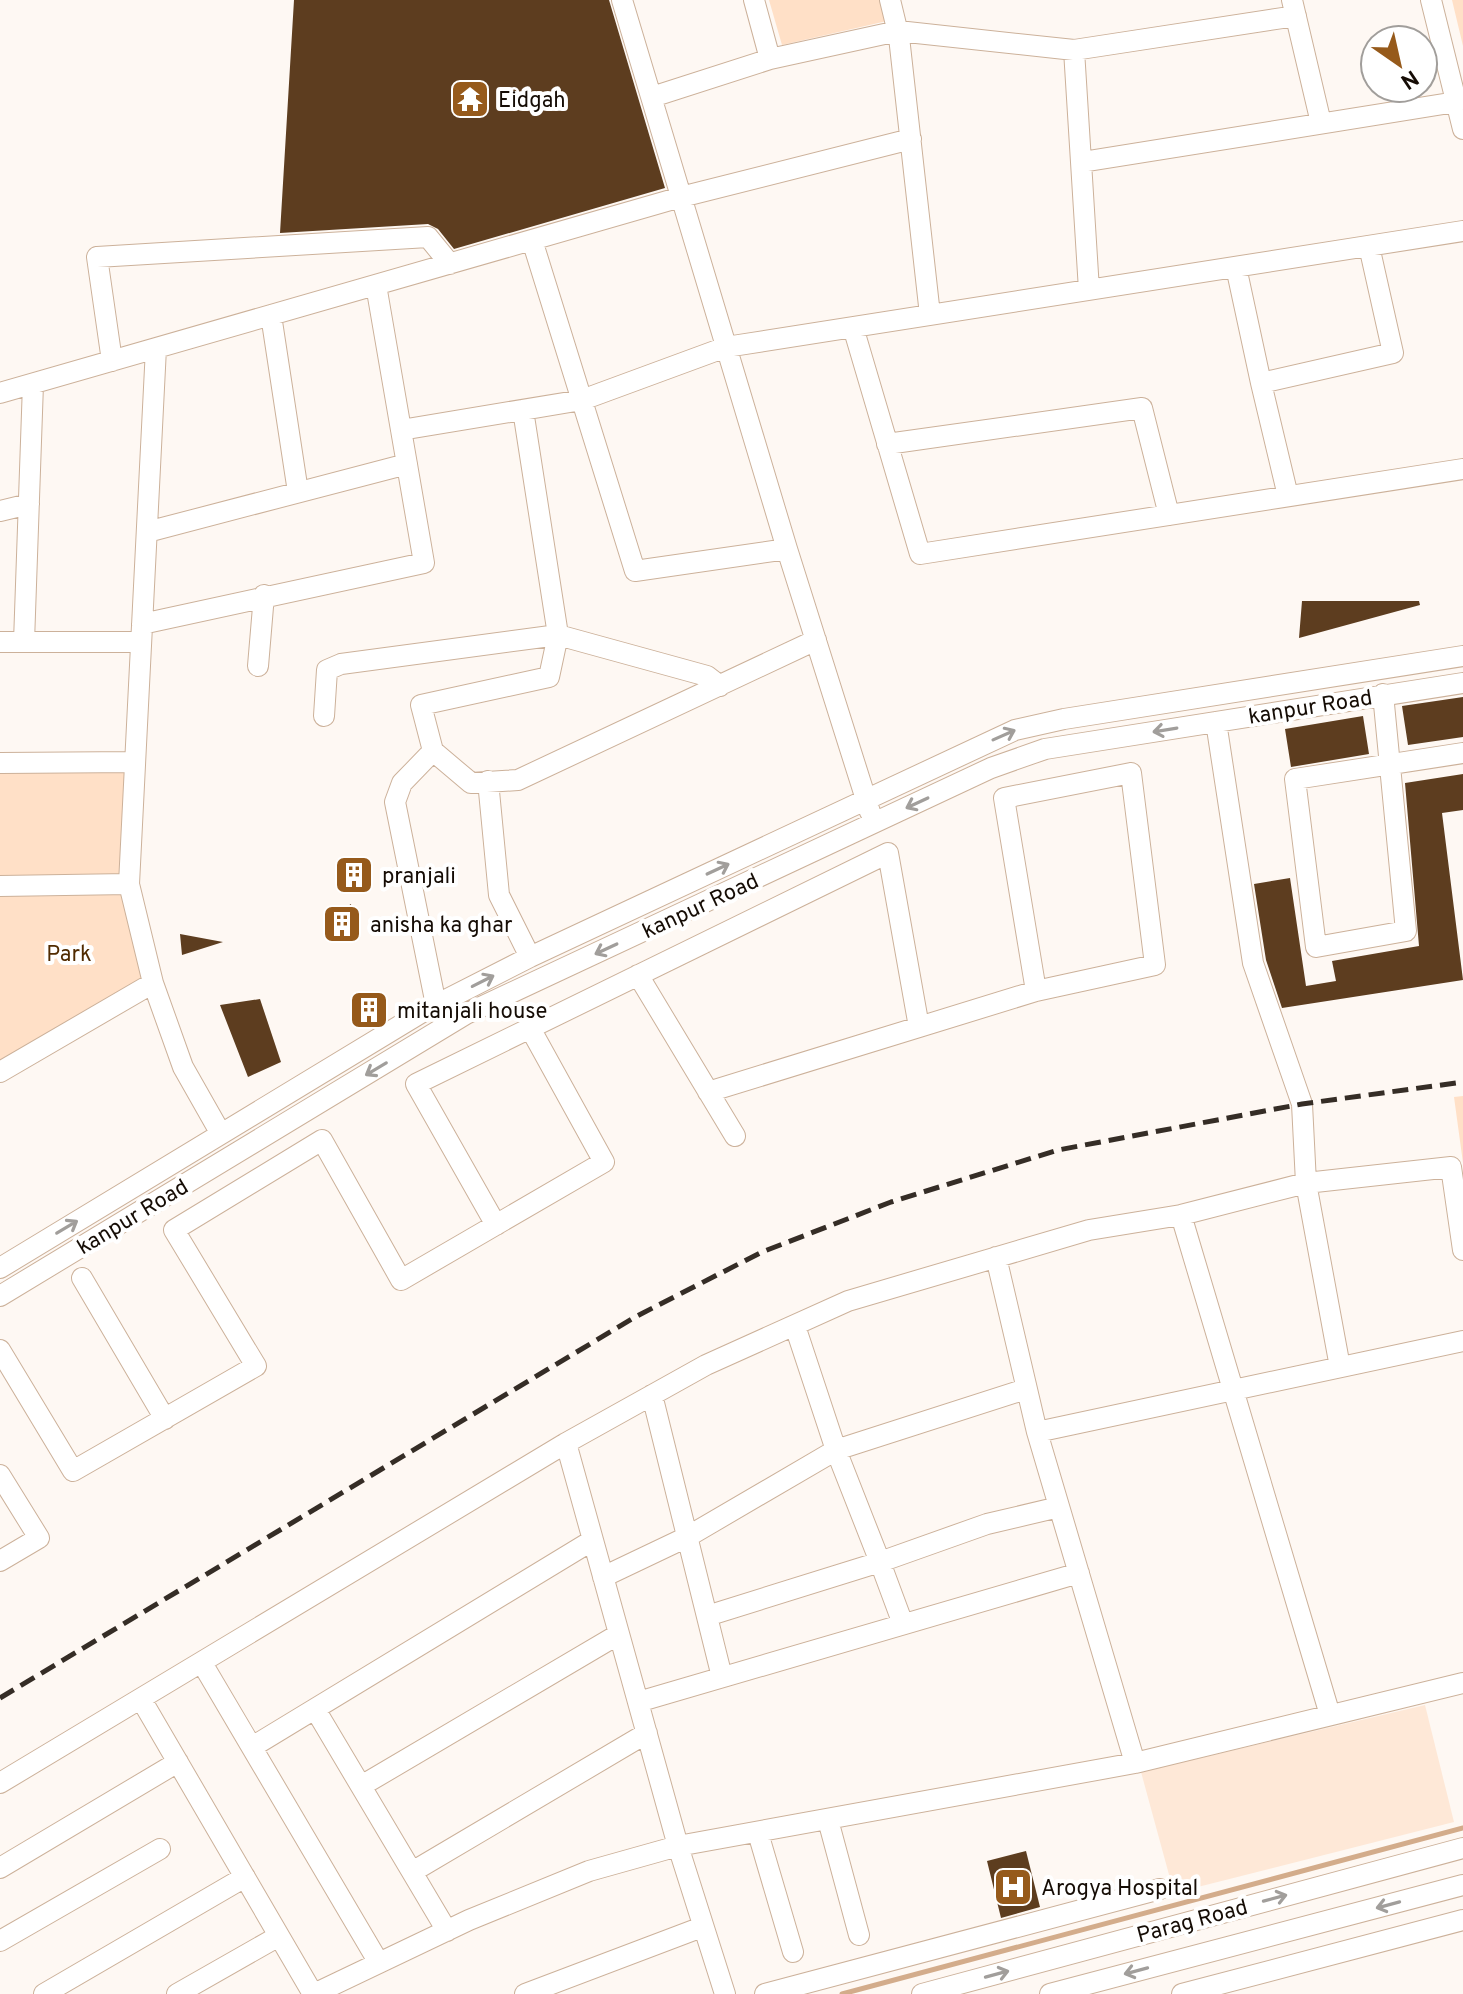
<svg xmlns="http://www.w3.org/2000/svg" width="1463" height="1994" viewBox="0 0 1463 1994" font-family="Overpass,sans-serif">
<style>
.built{fill:#fee8d7}
.green{fill:#ffe0c7}
.lines{fill:none;stroke-linecap:round;stroke-linejoin:round}
.stream{stroke:#d3ac8b;stroke-width:5}
.building{fill:#5d3d1f}
.minor-casing{stroke:#ccb19a;stroke-width:22}
.minor{stroke:#fff;stroke-width:20}
.rail{stroke:#352d26;stroke-width:5;stroke-dasharray:16 8;stroke-linecap:butt}
.oneway{stroke:#a19e9b}
.labels{text-anchor:middle;stroke-width:8;stroke-linejoin:round;paint-order:stroke}
.poi-label{font-size:22px;fill:#150c05;stroke:#fff;text-anchor:start}
.street-label{font-size:22px;fill:#150c05;stroke:#fff}
.park-label{font-size:22px;fill:#502b01;stroke:#fff}
</style>
<rect width="100%" height="100%" fill="#fef8f3"/>
<path class="built" d="M 1425,1705 L 1454,1822 L 1174,1893 L 1141,1772 Z"/>
<path class="green" d="M 769,0 L 881,0 L 887,21 L 782,45 Z
M 1452,0 L 1463,0 L 1463,46 Z
M 135,762 L 129,884 L 153,983 L 0,1072 L 0,763 Z
M 1463,1096 L 1463,1163 L 1454,1097 Z"/>
<g class="lines">
<path class="stream" d="M 842,1994 L 1463,1828"/>
</g>
<path class="building" d="M 294,0 L 609,0 L 665,188 L 454,249 L 438,229 L 428,224 L 280,233 Z
M 1302,601 L 1419,601 L 1420,605 L 1299,638 Z
M 1463,697 L 1463,737 L 1408,745 L 1402,706 Z
M 1363,716 L 1369,754 L 1291,767 L 1285,729 Z
M 1463,774 L 1463,810 L 1442,813 L 1463,980 L 1282,1008 L 1266,960 L 1254,884 L 1290,878 L 1306,986 L 1336,981 L 1332,961 L 1419,946 L 1405,783 Z
M 351,904 L 354,933 L 329,938 L 332,916 Z
M 180,934 L 223,942 L 182,955 Z
M 260,999 L 281,1062 L 248,1077 L 220,1005 Z
M 1026,1851 L 1040,1907 L 1001,1918 L 987,1861 Z"/>
<g class="lines">
<defs>
<path id="minor" d="M 622,0 L 787,549 L 870,812
M 754,0 L 770,59 L 898,31 L 1074,50 L 1296,16
M 890,0 L 899,37 L 930,315
M 1292,0 L 1321,123
M 1431,0 L 1463,129
M 1074,50 L 1089,290
M 652,97 L 770,59
M 1082,162 L 1456,102
M 532,240 L 635,571 L 787,549
M 1236,267 L 1261,383 L 1393,353 L 1369,246
M 271,315 L 298,492
M 853,327 L 920,554 L 1463,469
M 156,348 L 129,884 L 153,983 L 183,1067 L 221,1134
M 112,361 L 97,257 L 428,237 L 450,264
M 1261,383 L 1288,496
M 0,393 L 681,197 L 911,139
M 401,430 L 582,400 L 726,347 L 1463,231
M 887,444 L 1142,408 L 1169,515
M 0,511 L 29,504
M 147,532 L 407,464
M 142,624 L 424,563 L 376,285
M 0,642 L 141,642
M 24,642 L 33,384
M 258,666 L 264,595
M 720,686 L 707,676 L 558,635 L 549,677 L 421,705 L 433,751 L 471,783 L 518,780 L 816,640
M 1383,694 L 1406,931 L 1316,947 L 1295,779 L 1463,753
M 324,716 L 327,670 L 341,664 L 558,635 L 523,410
M 1216,722 L 1253,963 L 1302,1104 L 1306,1183 L 1340,1367
M 433,751 L 402,783 L 395,802 L 436,1005
M 0,763 L 135,762
M 488,781 L 499,895 L 530,957
M 0,886 L 129,884
M 638,975 L 735,1136
M 0,1072 L 153,983
M 708,1092 L 1036,991 L 1155,965 L 1131,773 L 1004,798 L 1036,991
M 1181,1215 L 1330,1715
M 496,1225 L 416,1084 L 888,853 L 919,1027
M 996,1257 L 1037,1432 L 1135,1763
M 0,1268 L 424,1011 L 530,957 L 1015,730 L 1064,719 L 1463,656
M 82,1278 L 165,1419
M 0,1296 L 466,1014 L 991,768 L 1045,749 L 1463,683
M 795,1326 L 836,1450 L 1026,1389
M 0,1350 L 73,1471 L 256,1366 L 174,1230 L 322,1140 L 401,1280 L 604,1162 L 530,1028
M 652,1395 L 722,1677
M 1037,1432 L 1463,1341
M 566,1443 L 678,1846 L 725,1994
M 0,1475 L 39,1538 L 0,1561
M 603,1577 L 687,1537 L 836,1450 L 880,1562 L 987,1524 L 1059,1507
M 707,1616 L 880,1562 L 903,1624
M 202,1663 L 379,1963
M 141,1699 L 313,1994
M 638,1702 L 1079,1573
M 315,1709 L 447,1931
M 252,1747 L 593,1540
M 0,1783 L 566,1443 L 706,1365 L 848,1301 L 1089,1230 L 1181,1215 L 1306,1183 L 1451,1167 L 1463,1250
M 361,1786 L 619,1634
M 828,1820 L 859,1935
M 758,1833 L 793,1952
M 0,1868 L 178,1762
M 412,1872 L 647,1733
M 0,1941 L 160,1849
M 44,1994 L 245,1877
M 177,1994 L 279,1936
M 314,1994 L 469,1920 L 589,1871 L 678,1846 L 1135,1763 L 1463,1683
M 525,1994 L 702,1927
M 765,1994 L 1160,1889
M 922,1994 L 1463,1848
M 1050,1994 L 1463,1885
M 1182,1994 L 1463,1920"/>
</defs>
<use href="#minor" class="minor-casing"/>
<use href="#minor" class="minor"/>
<path class="rail" d="M 0,1698 L 635,1317 L 762,1252 L 891,1202 L 1058,1150 L 1302,1104 L 1463,1082"/>
</g>
<defs><path id="oneway-shaft" d="M-6 0H5M1.5-3L5.5 0L1.5 3" fill="none" stroke-width="1.6" stroke-linecap="round" stroke-linejoin="round" transform="scale(2)"/></defs>
<g class="oneway">
<use href="#oneway-shaft" transform="translate(1165 730) rotate(171)"/>
<use href="#oneway-shaft" transform="translate(1004 735) rotate(-24)"/>
<use href="#oneway-shaft" transform="translate(917 803) rotate(155)"/>
<use href="#oneway-shaft" transform="translate(718 869) rotate(-25)"/>
<use href="#oneway-shaft" transform="translate(606 949) rotate(155)"/>
<use href="#oneway-shaft" transform="translate(483 981) rotate(-27)"/>
<use href="#oneway-shaft" transform="translate(376 1069) rotate(149)"/>
<use href="#oneway-shaft" transform="translate(67 1227) rotate(-31)"/>
<use href="#oneway-shaft" transform="translate(1275 1898) rotate(-15)"/>
<use href="#oneway-shaft" transform="translate(1388 1905) rotate(165)"/>
<use href="#oneway-shaft" transform="translate(1136 1971) rotate(165)"/>
<use href="#oneway-shaft" transform="translate(997 1974) rotate(-15)"/>
</g>
<defs>
<symbol id="temple-square" viewBox="-11 -11 22 22"><rect x="-9" y="-9" width="18" height="18" rx="4" fill="#965a1b" stroke="#fff"/><path d="M0-6L5-2H3V0L6.5 2.5H4V6H1.5V3h-3V6H-4V2.5H-6.5L-3 0V-2H-5Z" fill="#fff"/></symbol>
<symbol id="building-square" viewBox="-11 -11 22 22"><rect x="-9" y="-9" width="18" height="18" rx="4" fill="#965a1b" stroke="#fff"/><path d="M-4-6H4V6H1V3H-1V6H-4ZM-2.5-4.3h1.7v1.8h-1.7ZM.8-4.3h1.7v1.8H.8ZM-2.5-1h1.7V.8h-1.7ZM.8-1h1.7V.8H.8Z" fill="#fff"/></symbol>
<symbol id="hospital-square" viewBox="-11 -11 22 22"><rect x="-9" y="-9" width="18" height="18" rx="4" fill="#965a1b" stroke="#fff"/><path d="M-5-5h3v3.5h4V-5h3V5h-3V1.5h-4V5h-3Z" fill="#fff"/></symbol>
</defs>
<g fill-rule="evenodd">
<use href="#temple-square" x="448" y="77" width="44" height="44"/>
<use href="#building-square" x="332" y="853" width="44" height="44"/>
<use href="#building-square" x="320" y="902" width="44" height="44"/>
<use href="#building-square" x="347" y="988" width="44" height="44"/>
<use href="#hospital-square" x="991" y="1865" width="44" height="44"/>
</g>
<g class="labels">
<g class="poi-label">
<text x="498" y="107">Eidgah</text>
<text x="382" y="883">pranjali</text>
<text x="370" y="932">anisha ka ghar</text>
<text x="397" y="1018">mitanjali house</text>
<text x="1041" y="1895">Arogya Hospital</text>
</g>
<g class="street-label">
<text transform="translate(1310 706) rotate(-9)" y="8">kanpur Road</text>
<text transform="translate(700 905) rotate(-25)" y="8">kanpur Road</text>
<text transform="translate(132 1216) rotate(-31)" y="8">kanpur Road</text>
<text transform="translate(1192 1920) rotate(-15)" y="8">Parag Road</text>
</g>
<g class="park-label">
<text x="69" y="961">Park</text>
</g>
</g>
<g transform="translate(1399 64) rotate(146)"><circle r="38" fill="#ffffff" stroke="#a19e9b" stroke-width="2"/>
<path d="M0-6L14 30L0 20L-14 30Z" fill="#965a1b"/>
<text y="-12" font-size="22" font-weight="bold" text-anchor="middle" fill="#150c05">N</text>
</g>
</svg>
